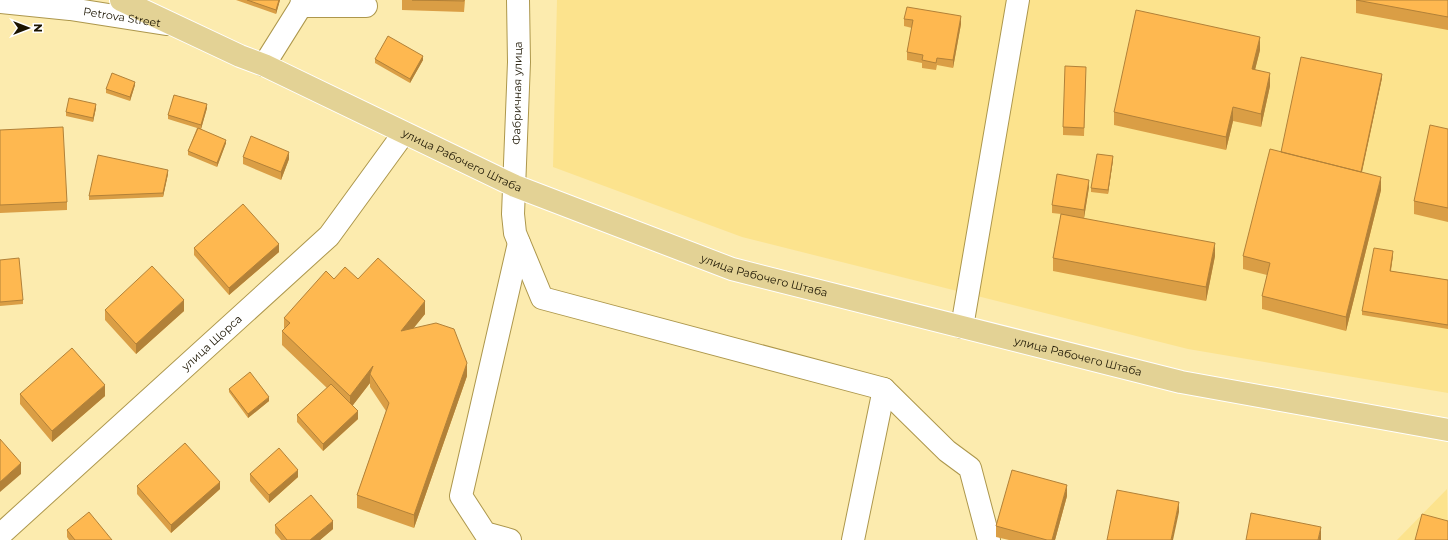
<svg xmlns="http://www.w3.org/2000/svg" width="1448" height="540" viewBox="0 0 1448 540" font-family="Montserrat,sans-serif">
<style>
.built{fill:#fce38d}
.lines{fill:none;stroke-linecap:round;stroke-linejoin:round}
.minor-casing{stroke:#ad974c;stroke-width:24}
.major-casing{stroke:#fff;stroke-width:24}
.minor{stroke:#fff;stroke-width:22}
.major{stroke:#e3d295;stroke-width:22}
.wall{fill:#da9e45}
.shaded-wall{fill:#b28138}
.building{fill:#feb850;stroke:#b28138}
.labels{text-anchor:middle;stroke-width:3;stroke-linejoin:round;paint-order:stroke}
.street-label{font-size:11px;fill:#1b1400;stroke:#fff}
</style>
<rect width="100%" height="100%" fill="#fcebae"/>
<path class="built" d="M 557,0 L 1448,0 L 1448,393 L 1188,349 L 742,237 L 553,167 Z
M 1447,489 L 1448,540 L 1397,540 Z"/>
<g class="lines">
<defs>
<g id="minor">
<path d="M 518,0 L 519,62 L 513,214 L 515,233 L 542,298 L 884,389 L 947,451 L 970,468 L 989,540"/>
<path id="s1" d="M 0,2 L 70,9 L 166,24"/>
<path d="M 301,6 L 366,6"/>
<path d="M 264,65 L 301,6 L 302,0"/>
<path d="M 962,327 L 1018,0"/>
<path id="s2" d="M 0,535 L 329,236 L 404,133"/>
<path d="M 510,540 L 485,533 L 461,496 L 519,243"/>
<path d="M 853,540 L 884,389"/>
</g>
<g id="major">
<path id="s3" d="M 121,0 L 240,56 L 264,65 L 515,186 L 732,269 L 1181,382 L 1448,430"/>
</g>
</defs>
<use href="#minor" class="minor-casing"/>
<use href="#major" class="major-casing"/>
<use href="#minor" class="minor"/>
<use href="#major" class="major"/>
</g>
<path class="wall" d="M 236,0 L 280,0 L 276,14 Z
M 402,0 L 465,0 L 464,12 L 402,10 Z
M 1356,0 L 1448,0 L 1448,30 L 1356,13 Z
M 904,19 L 961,24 L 953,68 L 937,65 L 936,70 L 922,68 L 922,63 L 907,60 L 907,52 L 912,28 L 904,26 Z
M 1260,50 L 1255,69 L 1270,86 L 1261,127 L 1233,121 L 1226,150 L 1114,125 L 1114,112 Z
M 375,59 L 423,60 L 410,83 L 375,63 Z
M 1086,74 L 1084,136 L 1063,135 L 1063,127 Z
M 1382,78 L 1362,172 L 1381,190 L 1346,331 L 1262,309 L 1262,296 L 1267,275 L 1243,269 L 1243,256 L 1281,152 Z
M 135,85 L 130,101 L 106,93 L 106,89 Z
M 96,108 L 93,122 L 66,116 L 66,112 Z
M 207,108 L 201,129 L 226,143 L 217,167 L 188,155 L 188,151 L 197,128 L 168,119 L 168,115 Z
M 1448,129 L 1448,222 L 1414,214 L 1414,201 Z
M 0,130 L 67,202 L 67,210 L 0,213 Z
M 243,157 L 289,159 L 281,180 L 243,164 Z
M 1113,160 L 1108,194 L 1091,192 L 1091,188 Z
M 168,174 L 163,197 L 89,200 L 89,196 Z
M 1089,187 L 1084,218 L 1215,256 L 1206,301 L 1053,271 L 1053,258 L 1061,214 L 1052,213 L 1052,205 Z
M 194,248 L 279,252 L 229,295 L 194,255 Z
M 1393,255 L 1391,271 L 1448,280 L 1448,329 L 1362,315 L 1362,311 Z
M 0,260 L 23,300 L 23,304 L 0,306 Z
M 334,279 L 358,279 L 425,314 L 413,328 L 467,376 L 414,528 L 357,508 L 357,495 L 386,411 L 370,387 L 370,383 L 352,406 L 358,419 L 323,451 L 297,422 L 297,415 L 327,388 L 282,345 L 282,331 L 284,330 L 284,318 Z
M 105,310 L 184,311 L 136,354 L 105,320 Z
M 229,389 L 269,401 L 248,418 L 229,392 Z
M 20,394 L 105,396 L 52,442 L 20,404 Z
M 250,474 L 298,477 L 269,503 L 250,481 Z
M 137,486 L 220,489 L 171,533 L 137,494 Z
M 1067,496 L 1055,540 L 1009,540 L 996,537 L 996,526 Z
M 275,525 L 333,529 L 320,540 L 281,540 L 275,533 Z
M 67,530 L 112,540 L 69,540 L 67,537 Z"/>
<path class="shaded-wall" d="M 279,0 L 280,0 L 276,14 L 276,10 Z
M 961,16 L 961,24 L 953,68 L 953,60 Z
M 1260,37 L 1260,50 L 1252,82 L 1252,69 Z
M 423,56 L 423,60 L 410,83 L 410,79 Z
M 1270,73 L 1270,86 L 1261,127 L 1261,114 Z
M 1382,74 L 1382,78 L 1359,185 L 1359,181 Z
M 135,82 L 135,85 L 130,101 L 130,97 Z
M 96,104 L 96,108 L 93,122 L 93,118 Z
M 207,104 L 207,108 L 201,129 L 201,125 Z
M 1233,107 L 1233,121 L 1226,150 L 1226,137 Z
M 226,140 L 226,143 L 217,167 L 217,163 Z
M 289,152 L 289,159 L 281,180 L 281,172 Z
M 1113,156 L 1113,160 L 1108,194 L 1108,190 Z
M 168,170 L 168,174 L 163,197 L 163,193 Z
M 1381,177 L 1381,190 L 1346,331 L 1346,317 Z
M 1089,180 L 1089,187 L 1084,218 L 1084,210 Z
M 1215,243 L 1215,256 L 1206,301 L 1206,287 Z
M 279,244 L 279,252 L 229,295 L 229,288 Z
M 1393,251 L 1393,255 L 1390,275 L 1390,271 Z
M 184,300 L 184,311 L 136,354 L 136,344 Z
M 425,301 L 425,314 L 401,344 L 401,331 Z
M 467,363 L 467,376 L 414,528 L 414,515 Z
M 373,366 L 370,374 L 370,383 L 350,409 L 350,396 Z
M 105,385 L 105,396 L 52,442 L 52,431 Z
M 269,397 L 269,401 L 248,418 L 248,414 Z
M 358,411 L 358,419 L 323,451 L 323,444 Z
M 21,463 L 21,474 L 0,492 L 0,482 Z
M 298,470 L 298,477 L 269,503 L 269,495 Z
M 220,482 L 220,489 L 171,533 L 171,525 Z
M 1067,485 L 1067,496 L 1055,540 L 1052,540 Z
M 1179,502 L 1179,512 L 1173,540 L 1171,540 Z
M 333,521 L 333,529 L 320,540 L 310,540 Z
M 1321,527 L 1321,540 L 1318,540 Z"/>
<path class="building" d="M 247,0 L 279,0 L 276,10 Z
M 412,0 L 464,0 L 464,1 Z
M 1356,0 L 1448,0 L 1448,17 Z
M 907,7 L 961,16 L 953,60 L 937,58 L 936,63 L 922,60 L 923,55 L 907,52 L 913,20 L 904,19 Z
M 1136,10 L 1260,37 L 1252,69 L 1270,73 L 1261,114 L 1233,107 L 1226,137 L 1114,112 Z
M 388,36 L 423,56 L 410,79 L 375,59 Z
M 1301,57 L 1382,74 L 1361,172 L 1281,152 Z
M 1065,66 L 1086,67 L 1084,128 L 1063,127 Z
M 112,73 L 135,82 L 130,97 L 106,89 Z
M 174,95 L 207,104 L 201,125 L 168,115 Z
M 69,98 L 96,104 L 93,118 L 66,112 Z
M 1430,125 L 1448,129 L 1448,208 L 1414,201 Z
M 63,127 L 67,202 L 0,205 L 0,130 Z
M 198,128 L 226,140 L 217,163 L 188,151 Z
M 251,136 L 289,152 L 281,172 L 243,157 Z
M 1270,149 L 1381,177 L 1346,317 L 1262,296 L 1270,263 L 1243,256 Z
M 1097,154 L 1113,156 L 1108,190 L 1091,188 Z
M 98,155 L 168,170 L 163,193 L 89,196 Z
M 1057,174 L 1089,180 L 1084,210 L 1052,205 Z
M 243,204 L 279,244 L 229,288 L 194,248 Z
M 1061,214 L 1215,243 L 1206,287 L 1053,258 Z
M 1374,248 L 1393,251 L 1390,271 L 1448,280 L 1448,325 L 1362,311 Z
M 19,258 L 23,300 L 0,302 L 0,260 Z
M 378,258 L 425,301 L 401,331 L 436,323 L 454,329 L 467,363 L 414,515 L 357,495 L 389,403 L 370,374 L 373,366 L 350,396 L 282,331 L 290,323 L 284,318 L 326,271 L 334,279 L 345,267 L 358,279 Z
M 152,266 L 184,300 L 136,344 L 105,310 Z
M 72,348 L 105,385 L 52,431 L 20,394 Z
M 250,372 L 269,397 L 248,414 L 229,389 Z
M 331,384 L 358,411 L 323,444 L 297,415 Z
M 0,439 L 21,463 L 0,482 Z
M 185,443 L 220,482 L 171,525 L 137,486 Z
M 279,448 L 298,470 L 269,495 L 250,474 Z
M 1012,470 L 1067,485 L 1052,540 L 1047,540 L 996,526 Z
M 1117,490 L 1179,502 L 1171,540 L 1107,540 Z
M 311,495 L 333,521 L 310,540 L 287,540 L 275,525 Z
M 89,512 L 112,540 L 75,540 L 67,530 Z
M 1251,513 L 1321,527 L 1318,540 L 1246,540 Z
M 1422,514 L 1448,521 L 1448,540 L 1415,540 Z"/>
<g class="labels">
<g class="street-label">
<text dy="4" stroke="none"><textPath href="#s1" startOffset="123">Petrova Street</textPath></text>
<text transform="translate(517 93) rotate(-89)" y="4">Фабричная улица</text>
<text dy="4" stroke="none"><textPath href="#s3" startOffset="377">улица Рабочего Штаба</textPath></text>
<text dy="4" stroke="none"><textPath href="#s3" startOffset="701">улица Рабочего Штаба</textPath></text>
<text dy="4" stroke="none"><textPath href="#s2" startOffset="286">улица Щорса</textPath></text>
<text dy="4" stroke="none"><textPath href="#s3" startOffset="1025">улица Рабочего Штаба</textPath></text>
</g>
</g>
<g transform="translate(28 28) rotate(90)" stroke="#ffffff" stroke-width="3" paint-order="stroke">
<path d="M0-3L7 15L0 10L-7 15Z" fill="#1b1400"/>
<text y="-6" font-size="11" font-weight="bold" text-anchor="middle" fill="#1b1400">N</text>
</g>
</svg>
